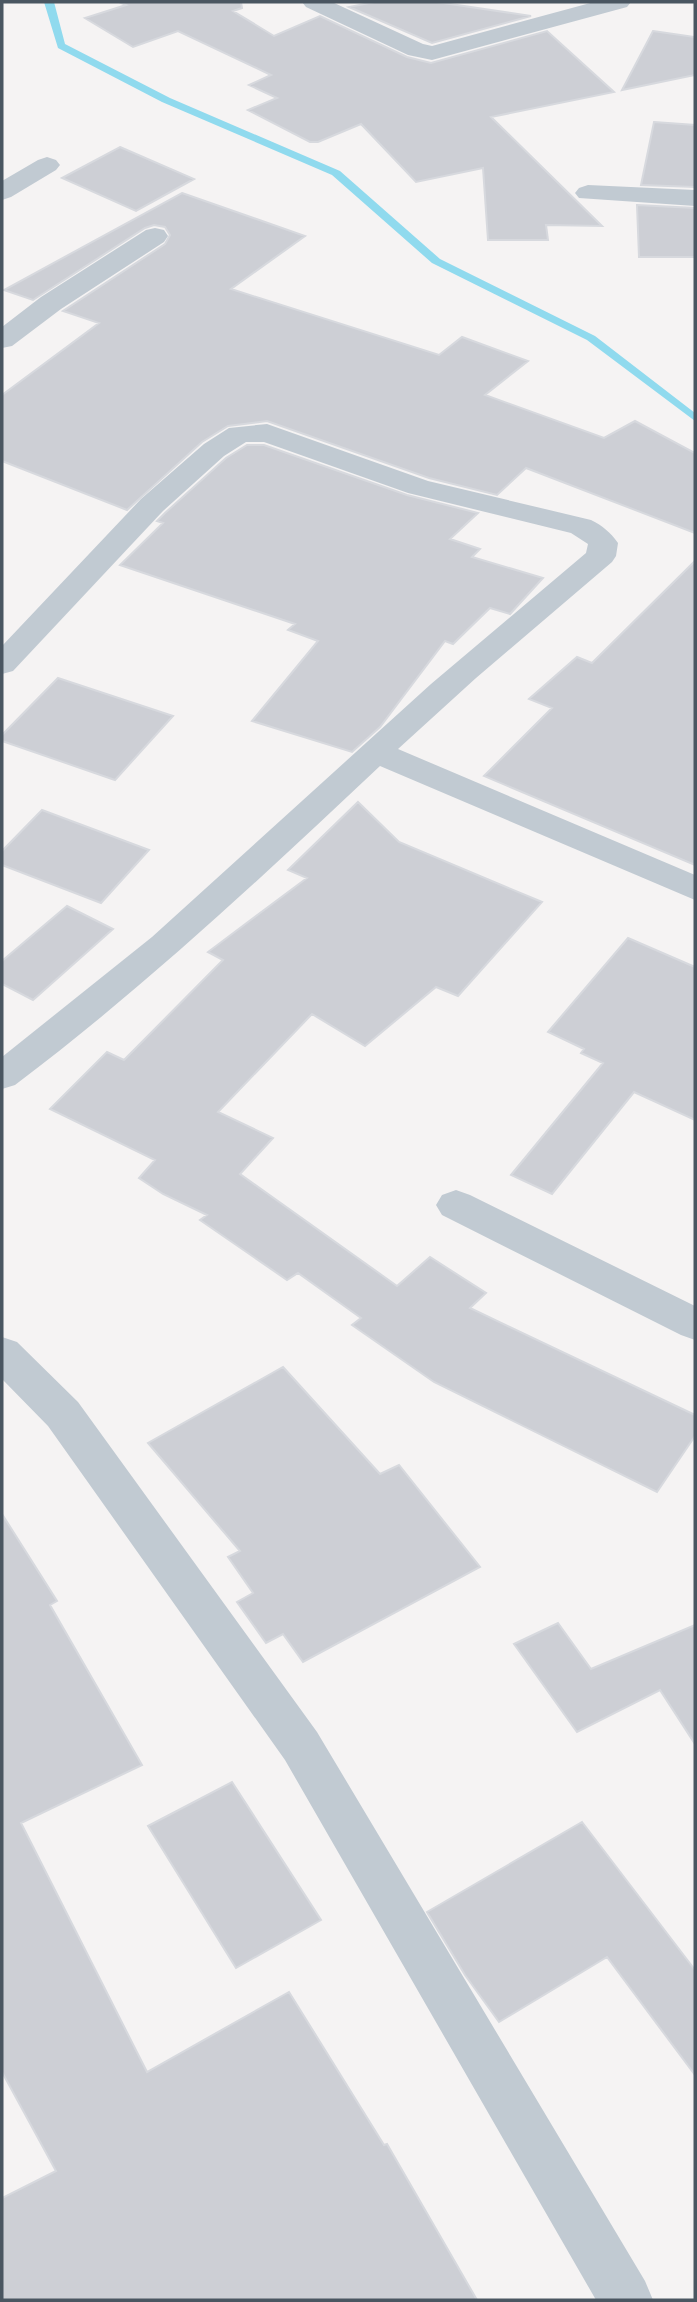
<svg xmlns="http://www.w3.org/2000/svg" width="697" height="2302" viewBox="0 0 697 2302" font-family="Helvetica,sans-serif">
<style>
.lines{fill:none;stroke-linecap:round;stroke-linejoin:round}
.stream{fill:#90daee;fill-rule:evenodd}
.building{fill:#cdcfd5;stroke:#d7d9de;stroke-width:2}
.minor{fill:#c1cad2;fill-rule:evenodd}
</style>
<rect width="100%" height="100%" fill="#f5f3f3"/>
<g class="lines">
<path class="stream" d="M 44,2 L 54,2 L 65,44 L 170,98 L 340,171 L 440,259 L 595,336 L 695,413 L 695,421 L 587,340 L 432,263 L 332,175 L 162,102 L 58,48 Z"/>
</g>
<path class="building" d="M 119,2 L 241,2 L 242,8 L 233,11 L 274,36 L 320,16 L 407,57 L 431,63 L 547,31 L 614,92 L 491,117 L 602,226 L 546,225 L 548,240 L 488,240 L 483,168 L 416,182 L 361,124 L 318,142 L 310,142 L 248,110 L 277,98 L 249,85 L 271,75 L 178,31 L 133,47 L 85,18 L 126,5 Z
M 374,2 L 437,2 L 531,16 L 432,43 L 349,7 Z
M 653,31 L 695,37 L 695,75 L 622,90 Z
M 654,122 L 695,125 L 695,187 L 641,185 Z
M 120,147 L 194,179 L 136,211 L 62,178 Z
M 182,193 L 305,236 L 231,289 L 439,355 L 462,337 L 528,361 L 485,395 L 604,438 L 635,421 L 695,453 L 695,533 L 526,468 L 497,495 L 429,478 L 267,421 L 228,426 L 202,442 L 127,510 L 2,461 L 2,395 L 99,323 L 63,311 L 165,244 L 170,235 L 165,227 L 154,225 L 145,228 L 33,300 L 4,290 Z
M 637,205 L 695,208 L 695,257 L 639,257 Z
M 247,445 L 264,445 L 407,495 L 478,513 L 450,539 L 480,549 L 472,557 L 543,578 L 510,614 L 490,608 L 453,644 L 445,641 L 380,727 L 352,752 L 252,721 L 318,641 L 288,630 L 295,624 L 120,565 L 163,523 L 157,521 L 165,513 L 226,458 Z
M 695,561 L 695,865 L 484,776 L 552,708 L 529,699 L 577,657 L 592,663 Z
M 58,678 L 173,716 L 115,780 L 2,741 L 2,735 Z
M 358,802 L 399,842 L 542,902 L 458,996 L 436,987 L 365,1046 L 312,1014 L 218,1112 L 273,1138 L 240,1174 L 397,1286 L 430,1257 L 486,1293 L 470,1308 L 695,1415 L 695,1436 L 657,1492 L 434,1382 L 352,1325 L 361,1318 L 298,1273 L 287,1280 L 200,1220 L 207,1215 L 163,1194 L 139,1178 L 155,1160 L 50,1109 L 107,1052 L 124,1060 L 223,960 L 208,952 L 307,878 L 288,870 Z
M 42,810 L 149,850 L 101,903 L 2,865 L 2,851 Z
M 67,906 L 113,929 L 33,1000 L 2,984 L 2,961 Z
M 628,938 L 695,967 L 695,1120 L 634,1092 L 552,1194 L 511,1175 L 603,1063 L 581,1053 L 584,1049 L 548,1032 Z
M 283,1367 L 380,1474 L 399,1465 L 480,1567 L 303,1662 L 283,1634 L 266,1643 L 237,1602 L 253,1593 L 228,1557 L 240,1551 L 148,1443 Z
M 2,1514 L 57,1601 L 50,1605 L 142,1765 L 21,1823 L 147,2072 L 289,1992 L 384,2145 L 387,2144 L 477,2300 L 2,2300 L 2,2198 L 56,2171 L 2,2072 Z
M 558,1623 L 591,1669 L 695,1625 L 695,1744 L 660,1690 L 577,1732 L 514,1644 Z
M 232,1782 L 321,1920 L 236,1968 L 148,1826 Z
M 582,1822 L 695,1970 L 695,2075 L 607,1957 L 499,2022 L 465,1975 L 427,1912 Z"/>
<g class="lines">
<path class="minor" d="M 302,2 L 332,2 L 423,44 L 432,46 L 594,2 L 631,2 L 627,7 L 432,60 L 408,55 L 306,7 Z
M 47,157 L 56,160 L 60,165 L 56,170 L 11,197 L 2,200 L 2,181 L 38,160 Z
M 588,185 L 695,190 L 695,206 L 579,198 L 575,193 L 579,188 Z
M 155,228 L 164,230 L 168,236 L 164,242 L 61,309 L 12,346 L 2,348 L 2,327 L 41,297 L 146,230 Z
M 267,424 L 428,481 L 591,520 C 603,526 610,532 618,543 L 616,556 L 612,562 L 476,678 L 398,749 L 695,875 L 695,900 L 380,766 C 262,877 145,987 15,1085 L 2,1089 L 2,1057 L 152,937 L 431,684 L 586,553 L 588,544 L 571,533 L 408,493 L 264,442 L 246,442 L 224,456 L 163,511 L 13,671 L 2,674 L 2,646 L 141,499 L 204,444 L 229,428 Z
M 456,1190 L 470,1195 L 695,1306 L 695,1340 L 681,1335 L 442,1215 L 436,1205 L 442,1195 Z
M 2,1337 L 17,1342 L 78,1402 L 317,1732 L 645,2281 L 653,2300 L 596,2300 L 285,1760 L 48,1426 L 2,1379 Z"/>
</g>
<rect width="697" height="2302" fill="none" stroke="#4a5661" stroke-width="7"/>
</svg>
